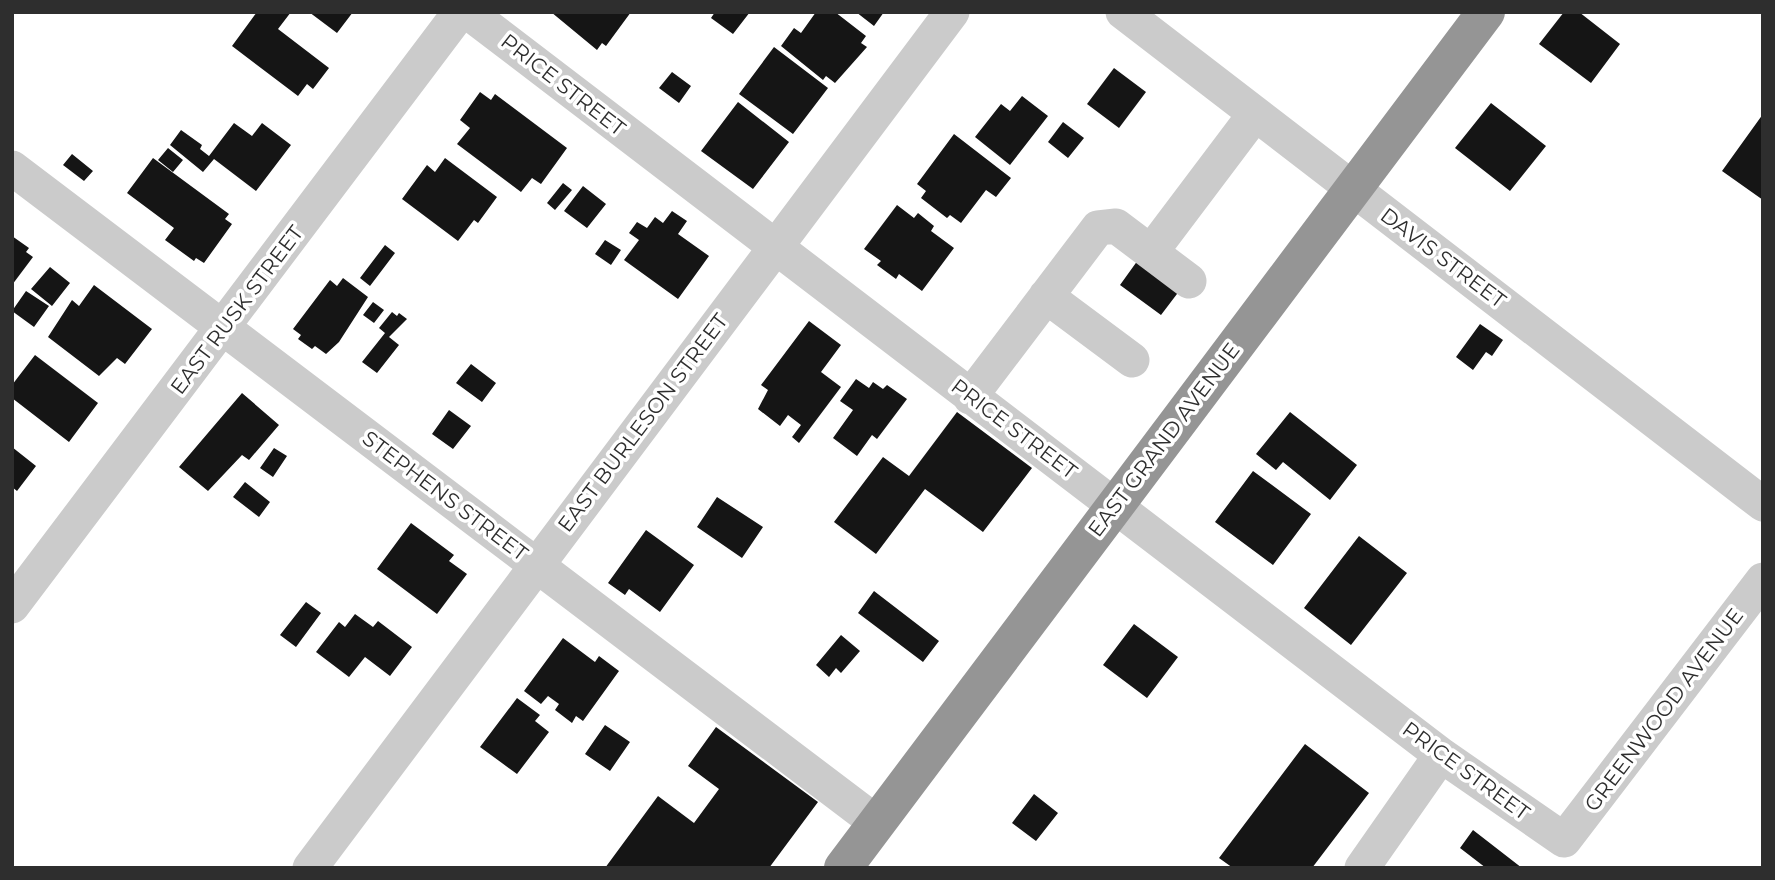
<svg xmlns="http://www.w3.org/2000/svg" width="1775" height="880" viewBox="0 0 1775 880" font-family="Montserrat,sans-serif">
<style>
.building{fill:#151515}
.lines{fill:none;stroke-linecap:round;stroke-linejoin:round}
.minor{stroke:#cbcbcb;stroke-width:35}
.highway{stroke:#959595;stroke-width:38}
.labels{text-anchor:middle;stroke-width:7;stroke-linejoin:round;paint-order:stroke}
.street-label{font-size:21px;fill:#2e2e2e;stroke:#fff}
</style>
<rect width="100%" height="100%" fill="#fff"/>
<path class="building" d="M 257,12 L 291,12 L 278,29 L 329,68 L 313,89 L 307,84 L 298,96 L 232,46 Z
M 309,12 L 353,12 L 337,33 Z
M 551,12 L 631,12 L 606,46 L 602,43 L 597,50 Z
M 715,12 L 750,12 L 733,34 L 711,18 Z
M 816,12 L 835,12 L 866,36 L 861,43 L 867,47 L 835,83 L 826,76 L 823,80 L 781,46 L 794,28 L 801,33 Z
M 856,12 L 884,12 L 874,26 Z
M 1564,12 L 1579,12 L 1620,44 L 1591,83 L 1539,44 Z
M 774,47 L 828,88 L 793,134 L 739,94 Z
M 1114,68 L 1146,92 L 1119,128 L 1087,104 Z
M 672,72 L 691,86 L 679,103 L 659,88 Z
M 480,92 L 491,100 L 495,94 L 567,148 L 541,184 L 532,178 L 521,192 L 457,144 L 470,128 L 460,120 Z
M 1022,96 L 1048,116 L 1010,165 L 975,137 L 1001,104 L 1010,111 Z
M 738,102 L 789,142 L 753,189 L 701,151 Z
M 1491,103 L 1546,146 L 1510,191 L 1455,148 Z
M 1763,114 L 1763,200 L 1722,171 Z
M 1063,122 L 1084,138 L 1068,158 L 1048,142 Z
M 234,123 L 252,136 L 262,123 L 291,145 L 256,191 L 214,159 L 203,172 L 170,145 L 181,130 L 202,145 L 200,149 L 209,156 Z
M 954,134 L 1011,178 L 996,197 L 986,190 L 961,223 L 950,215 L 947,218 L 921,198 L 926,191 L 917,184 Z
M 168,148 L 183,160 L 173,172 L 158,160 Z
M 72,154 L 93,171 L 84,181 L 63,165 Z
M 153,158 L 229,214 L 225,219 L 232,224 L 204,263 L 196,258 L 194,261 L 165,240 L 174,228 L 127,193 Z
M 445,158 L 497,197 L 478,223 L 474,220 L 458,241 L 402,199 L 427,165 L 435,172 Z
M 563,183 L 572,190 L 555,210 L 547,203 Z
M 583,186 L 606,204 L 587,228 L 564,211 Z
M 897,205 L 914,218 L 918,213 L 934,226 L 931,231 L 954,248 L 922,291 L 899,274 L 896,279 L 877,265 L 881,261 L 864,249 Z
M 672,211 L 687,221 L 678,234 L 709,256 L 678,299 L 624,260 L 639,240 L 629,233 L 637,222 L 647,228 L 655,217 L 663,223 Z
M 12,236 L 29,248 L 26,252 L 33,257 L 12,285 Z
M 605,240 L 621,250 L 611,265 L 595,254 Z
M 385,245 L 395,253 L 370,286 L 360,278 Z
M 1138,260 L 1180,290 L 1161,315 L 1120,285 Z
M 50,267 L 70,283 L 52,306 L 31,289 Z
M 343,278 L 368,297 L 339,342 L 326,354 L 315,346 L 312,349 L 298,339 L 301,335 L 293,329 L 330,280 L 337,286 Z
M 94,285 L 152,329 L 125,364 L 117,358 L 99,376 L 48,337 L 72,300 L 79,306 Z
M 26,291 L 49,306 L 34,327 L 12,311 Z
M 373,302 L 384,310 L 374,323 L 363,315 Z
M 392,312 L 397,316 L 399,313 L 407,319 L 389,337 L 399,345 L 377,373 L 362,362 L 385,333 L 379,328 Z
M 809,321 L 841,345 L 821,372 L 841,387 L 799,443 L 792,437 L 801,425 L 788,415 L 780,426 L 758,409 L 768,390 L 761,385 Z
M 1480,324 L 1503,340 L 1492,356 L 1486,352 L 1473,370 L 1456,357 Z
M 35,355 L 98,403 L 69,442 L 12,398 L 12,385 Z
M 471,364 L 496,383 L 482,402 L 456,383 Z
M 856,379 L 869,388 L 873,382 L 883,389 L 887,385 L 907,399 L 877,439 L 872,435 L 857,456 L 833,438 L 853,410 L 840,401 Z
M 242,393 L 279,425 L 249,460 L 242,455 L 208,491 L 179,467 Z
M 449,410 L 471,426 L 453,449 L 432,434 Z
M 957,412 L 1032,468 L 983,532 L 925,489 L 876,554 L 834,522 L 883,457 L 909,476 Z
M 1290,412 L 1357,465 L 1330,500 L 1283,462 L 1276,470 L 1256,454 Z
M 12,447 L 36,466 L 17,491 L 12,487 Z
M 274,448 L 287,456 L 273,477 L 260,468 Z
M 1253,471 L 1311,514 L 1273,565 L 1215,522 Z
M 245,482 L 270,502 L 259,517 L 233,497 Z
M 717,497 L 763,527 L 742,558 L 697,527 Z
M 411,523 L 454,555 L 449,561 L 467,574 L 437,614 L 377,569 Z
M 646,530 L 694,565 L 660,612 L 629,589 L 625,595 L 608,583 Z
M 1359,536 L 1407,573 L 1351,645 L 1304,608 Z
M 874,591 L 939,641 L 923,662 L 858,613 Z
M 306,602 L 321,613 L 296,647 L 280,635 Z
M 355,614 L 373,627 L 378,621 L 412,647 L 390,676 L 365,657 L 349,677 L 316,652 L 339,622 L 345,627 Z
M 1134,624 L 1178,657 L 1147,698 L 1103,665 Z
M 841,635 L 860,651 L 841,673 L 836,668 L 829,677 L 816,665 Z
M 563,638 L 595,662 L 599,656 L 619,671 L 583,721 L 576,716 L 572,723 L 555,710 L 559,704 L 548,696 L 541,704 L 524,691 Z
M 517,698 L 540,715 L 535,721 L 549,732 L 517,774 L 480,747 Z
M 605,725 L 630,742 L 610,771 L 585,754 Z
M 716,727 L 818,802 L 769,868 L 605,868 L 658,796 L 694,823 L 719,789 L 688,766 Z
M 1305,744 L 1369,793 L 1312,868 L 1233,868 L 1219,858 Z
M 1034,794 L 1058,813 L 1036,841 L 1012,823 Z
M 1473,830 L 1522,868 L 1486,868 L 1460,848 Z"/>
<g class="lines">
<path class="minor" d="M 468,12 L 1441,755 L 1564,840 L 1763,580
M 1123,12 L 1763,504
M 12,168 L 877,823
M 1151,252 L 1255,114
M 1046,296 L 1132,360
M 970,397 L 1098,228 L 1116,226 L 1189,281
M 12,606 L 460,12
M 310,868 L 952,12
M 1362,868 L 1441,755"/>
<path class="highway" d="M 843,868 L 1486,12"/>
</g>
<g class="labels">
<g class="street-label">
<text transform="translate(563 85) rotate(38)" y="7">PRICE STREET</text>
<text transform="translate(1443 258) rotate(37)" y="7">DAVIS STREET</text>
<text transform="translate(237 310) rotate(-53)" y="7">EAST RUSK STREET</text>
<text transform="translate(643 423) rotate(-53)" y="7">EAST BURLESON STREET</text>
<text transform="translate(1014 429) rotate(37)" y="7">PRICE STREET</text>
<text transform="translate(1164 440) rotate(-53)" y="7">EAST GRAND AVENUE</text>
<text transform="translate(445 496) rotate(37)" y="7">STEPHENS STREET</text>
<text transform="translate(1664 710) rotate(-53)" y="7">GREENWOOD AVENUE</text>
<text transform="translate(1466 771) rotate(36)" y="7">PRICE STREET</text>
</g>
</g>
<rect width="1775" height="880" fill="none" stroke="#2e2e2e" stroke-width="28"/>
</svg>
